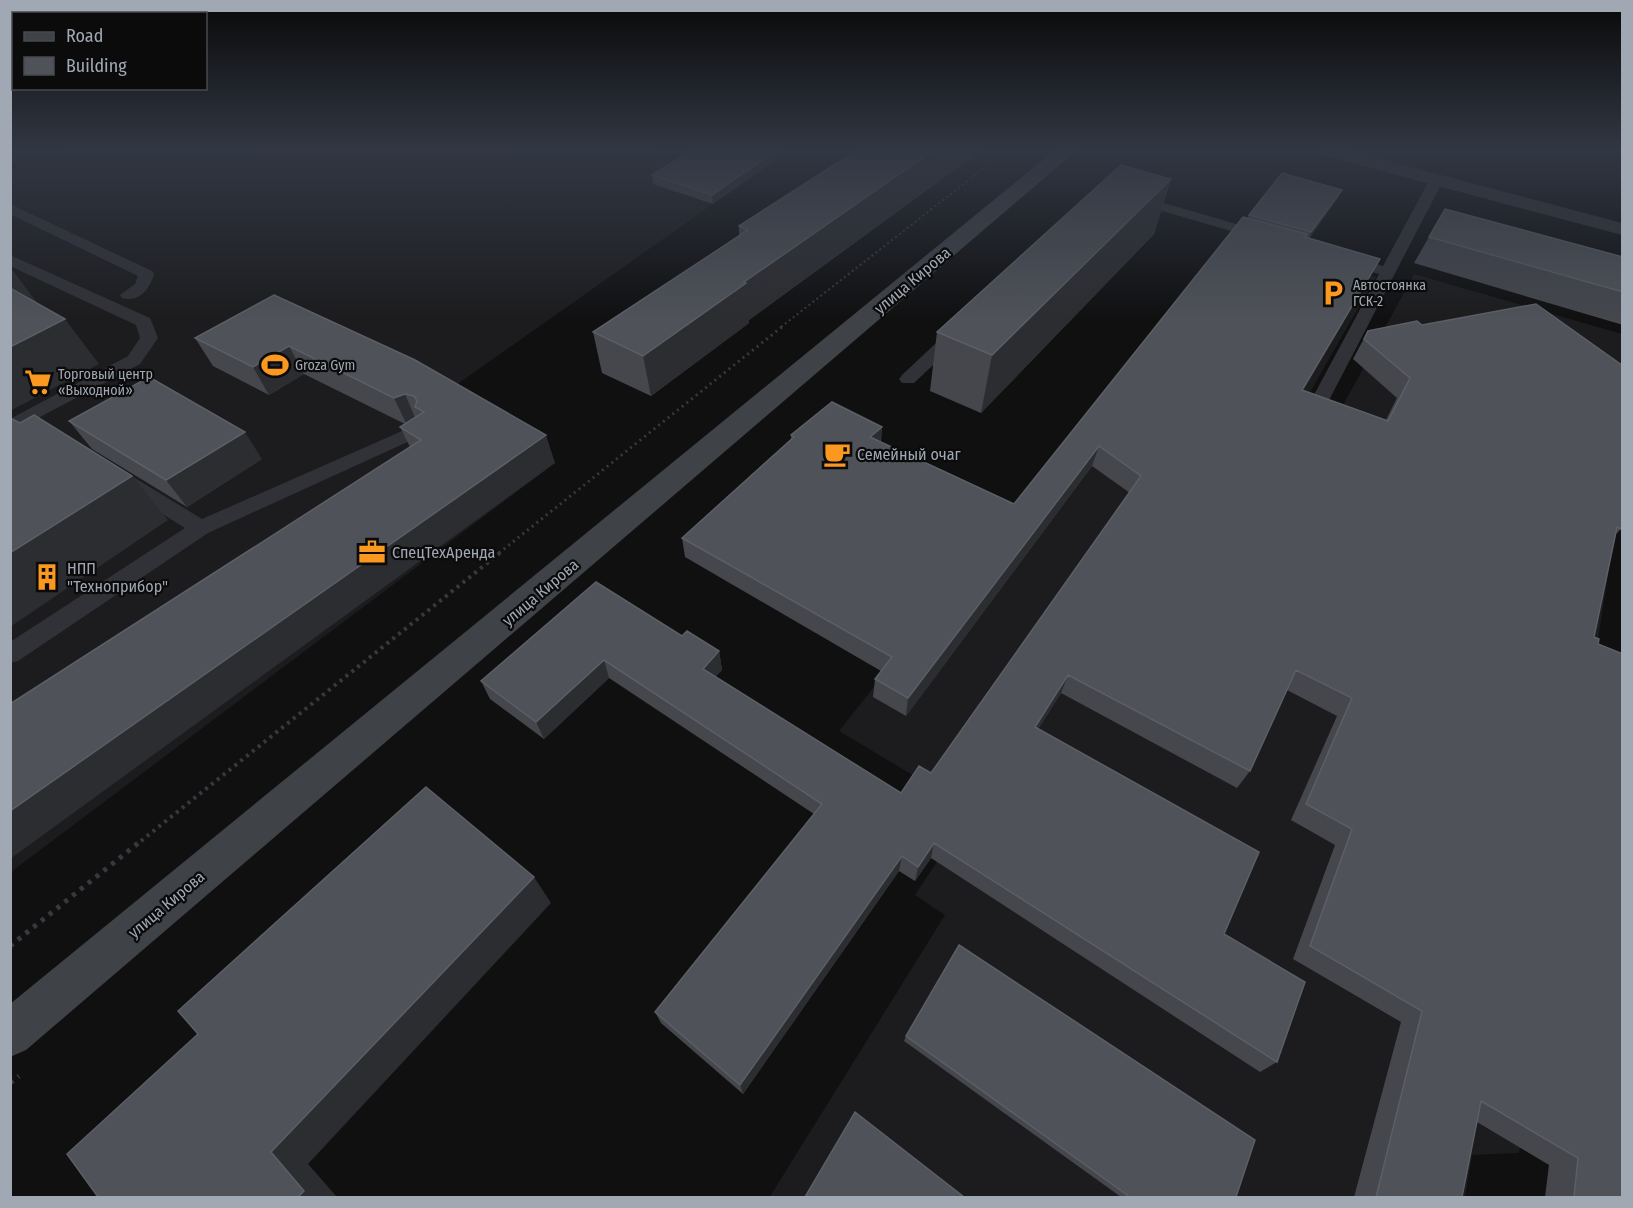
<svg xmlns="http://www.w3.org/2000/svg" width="1633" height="1208" viewBox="0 0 1633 1208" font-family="'Fira Sans Condensed',sans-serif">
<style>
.built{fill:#1c1c1e}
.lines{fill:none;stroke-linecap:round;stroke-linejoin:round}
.path-far3{stroke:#37393e;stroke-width:2;stroke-dasharray:2 3;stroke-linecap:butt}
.path-far2{stroke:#37393e;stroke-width:3;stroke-dasharray:2 4;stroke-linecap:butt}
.path-far1{stroke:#37393e;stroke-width:4;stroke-dasharray:3 4.5;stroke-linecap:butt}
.path{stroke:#37393e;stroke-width:5;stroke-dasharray:4 6;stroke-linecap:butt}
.lane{fill:#313237;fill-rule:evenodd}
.street{fill:#313237;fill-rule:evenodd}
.secondary{fill:#3f4247;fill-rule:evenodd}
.wall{fill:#45474d}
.shaded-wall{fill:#2c2d30}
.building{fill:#4f5258;stroke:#5b5f66;stroke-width:1.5}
.labels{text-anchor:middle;stroke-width:4.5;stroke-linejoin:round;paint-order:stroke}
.far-poi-label{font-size:14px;fill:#a0a8b3;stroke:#0b0b0c;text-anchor:start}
.street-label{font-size:16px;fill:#a0a8b3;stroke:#0b0b0c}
.poi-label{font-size:16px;fill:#a0a8b3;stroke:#0b0b0c;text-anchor:start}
</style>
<rect width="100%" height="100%" fill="#101011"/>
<path class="built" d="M 63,150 L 658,150 L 690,160 L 713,204 L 442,395 L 555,463 L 11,872 L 10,170 Z
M 1233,235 L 1376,277 L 1301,408 L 1616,523 L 1519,1153 L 1472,1155 L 1465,1197 L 769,1198 L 945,915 L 915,895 L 971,810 L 839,731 Z
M 1414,274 L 1622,334 L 1622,517 L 1340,411 Z"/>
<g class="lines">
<path class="path-far3" d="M 1284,150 L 1297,154
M 10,162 L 41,150
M 781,327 L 1007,150"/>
<path class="path-far2" d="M 499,553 L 783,326"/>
<path class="path-far1" d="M 141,841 L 501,552"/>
<path class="path" d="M 10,946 L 142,840
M 10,1083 L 19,1076"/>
<path class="lane" d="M 1437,175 L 1444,179 L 1326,406 L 1324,410 L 1310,410 L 1308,406 L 1379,274 L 1341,263 L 1338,260 L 1346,255 L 1383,266 L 1430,179 Z
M 1133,194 L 1267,233 L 1269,236 L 1262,240 L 1128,201 L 1126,198 Z
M 10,204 L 152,271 L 154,274 C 150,288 140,303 122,298 L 120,295 L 135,284 L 138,276 L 10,214 Z
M 10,255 L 150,318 L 158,338 L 140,364 L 10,433 L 10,419 L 128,356 L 140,338 L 136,325 L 10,266 Z
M 957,328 L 963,329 L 965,333 L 963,337 L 914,383 L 902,383 L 899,379 L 902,375 L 951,329 Z
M 418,424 L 425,426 L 427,430 L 425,434 L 208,533 L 18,661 L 10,663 L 10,642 L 185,528 L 116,485 L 113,480 L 116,475 L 123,473 L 130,475 L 202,519 Z"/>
<path class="street" d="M 1315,150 L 1347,150 L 1622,223 L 1622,235 L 1318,154 Z"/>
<path class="secondary" d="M 1055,150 L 1077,150 L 26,1050 L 10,1057 L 10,1004 Z"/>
</g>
<path class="wall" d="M 857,150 L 987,150 L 972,161 L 968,160 L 749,320 L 749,323 L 651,396 L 602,373 L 593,332 L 739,236 L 739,226 Z
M 785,153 L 713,204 L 653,184 L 652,175 Z
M 1171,179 L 1154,234 L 981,413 L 930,391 L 937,332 Z
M 1342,190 L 1337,199 L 1309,238 L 1369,278 L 1303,390 L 1386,420 L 1397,398 L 1353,359 L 1368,331 L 1621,529 L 1616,534 L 1594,637 L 1598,644 L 1623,1197 L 1545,1197 L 1549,1165 L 1477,1122 L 1462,1197 L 1354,1197 L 1401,1022 L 1293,959 L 1335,845 L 1291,820 L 1337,716 L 1287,690 L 1250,771 L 1237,788 L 1061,693 L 1038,729 L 1224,934 L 1277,1062 L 1260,1072 L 931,858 L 915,881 L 899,871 L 743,1094 L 661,1023 L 655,1012 L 814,814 L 609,678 L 544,739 L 490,699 L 481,681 L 682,636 L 719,651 L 722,670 L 715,677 L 901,793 L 931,773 L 1130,493 L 1092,466 L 906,716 L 873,697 L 875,679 L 881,671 L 685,557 L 682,538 L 791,439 L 791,435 L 882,427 L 881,442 L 1014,504 L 1248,218 L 1249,215 Z
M 1445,209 L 1623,257 L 1623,325 L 1414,263 Z
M 274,295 L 555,463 L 410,447 L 400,427 L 405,424 L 304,374 L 269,395 L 213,366 L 195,338 Z
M 69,421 L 262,459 L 187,507 L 92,449 Z
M 906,1036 L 1236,1197 L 1121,1197 L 904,1041 Z"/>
<path class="shaded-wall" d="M 777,150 L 785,150 L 785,153 L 713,204 L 712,195 Z
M 934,150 L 969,150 L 968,160 L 749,320 L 749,323 L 651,396 L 643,356 L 744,282 Z
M 974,150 L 987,150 L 972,161 Z
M 1171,179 L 1154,234 L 981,413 L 992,355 Z
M 1342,190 L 1337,199 L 1307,242 L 1311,232 Z
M 1380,259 L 1369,278 L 1292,410 L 1302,390 Z
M 11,268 L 44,312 L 10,295 Z
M 65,319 L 99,364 L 10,411 L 10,347 Z
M 289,346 L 304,374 L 269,395 L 253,367 Z
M 405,394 L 417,422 L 407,425 L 394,398 Z
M 882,427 L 880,446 L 870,437 Z
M 245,432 L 262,459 L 187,507 L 166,480 Z
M 546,435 L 555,463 L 10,859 L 10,811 Z
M 1099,446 L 1092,466 L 906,716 L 908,698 Z
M 132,476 L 168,520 L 10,627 L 10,553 Z
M 719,651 L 722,670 L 706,687 L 703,669 Z
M 604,660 L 609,678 L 544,739 L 536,722 Z
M 1068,675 L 1061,693 L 1028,744 L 1035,727 Z
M 934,843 L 931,858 L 915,881 L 918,867 Z
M 902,856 L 899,871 L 743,1094 L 740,1085 Z
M 534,877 L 551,903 L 308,1164 L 337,1197 L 298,1197 L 271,1152 Z"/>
<path class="building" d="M 692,150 L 777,150 L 712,195 L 652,175 Z
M 857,150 L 934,150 L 744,282 L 746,283 L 643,356 L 593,332 L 748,230 L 739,226 Z
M 1121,165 L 1171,179 L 992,355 L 937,332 Z
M 1282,173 L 1342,190 L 1311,232 L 1249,215 Z
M 1445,209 L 1623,257 L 1623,292 L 1429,237 Z
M 1243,217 L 1307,234 L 1305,237 L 1380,259 L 1302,390 L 1388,421 L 1410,378 L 1364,339 L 1368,331 L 1417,321 L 1422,325 L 1536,304 L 1623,366 L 1623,521 L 1621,529 L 1617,527 L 1594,637 L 1599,639 L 1598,644 L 1623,654 L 1623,1197 L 1574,1197 L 1578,1158 L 1481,1101 L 1462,1197 L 1376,1197 L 1422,1011 L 1310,946 L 1352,829 L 1306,804 L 1352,698 L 1296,670 L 1250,771 L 1068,675 L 1035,727 L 1259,852 L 1224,934 L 1305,982 L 1277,1062 L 934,843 L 918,867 L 902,856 L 740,1085 L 655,1012 L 822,804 L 604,660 L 536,722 L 481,681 L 596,582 L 682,636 L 687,631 L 719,651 L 703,669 L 901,793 L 919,766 L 931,773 L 1141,476 L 1099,446 L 908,698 L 875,679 L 892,657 L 682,538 L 794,437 L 791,435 L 832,402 L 882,427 L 870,437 L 1014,504 Z
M 10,288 L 65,319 L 10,347 Z
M 274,295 L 415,360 L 546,435 L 10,811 L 10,704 L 421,440 L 400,427 L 424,412 L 415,407 L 417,401 L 414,396 L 405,394 L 394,398 L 289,346 L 253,367 L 195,338 Z
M 149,377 L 245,432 L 166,480 L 69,421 Z
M 34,415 L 132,476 L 10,553 L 10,418 L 20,423 Z
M 426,787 L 534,877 L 271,1152 L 304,1191 L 298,1197 L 98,1197 L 67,1154 L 198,1034 L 178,1011 Z
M 959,945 L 1255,1140 L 1236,1197 L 1130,1197 L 906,1036 Z
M 855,1112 L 964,1197 L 805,1197 Z"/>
<linearGradient id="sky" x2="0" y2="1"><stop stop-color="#090909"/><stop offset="0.47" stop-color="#313743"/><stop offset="1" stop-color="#313743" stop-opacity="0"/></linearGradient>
<rect width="1633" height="319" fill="url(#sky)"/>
<defs>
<symbol id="parking-bare" viewBox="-9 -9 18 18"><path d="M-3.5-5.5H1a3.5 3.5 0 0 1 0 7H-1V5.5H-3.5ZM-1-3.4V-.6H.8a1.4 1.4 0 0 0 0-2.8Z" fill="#fa981f" stroke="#0b0b0c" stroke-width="2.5" paint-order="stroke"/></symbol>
<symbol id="stadium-bare" viewBox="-9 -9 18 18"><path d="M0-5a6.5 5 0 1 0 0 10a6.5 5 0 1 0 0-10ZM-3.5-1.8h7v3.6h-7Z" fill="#fa981f" stroke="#0b0b0c" stroke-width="2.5" paint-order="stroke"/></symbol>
<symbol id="supermarket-bare" viewBox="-9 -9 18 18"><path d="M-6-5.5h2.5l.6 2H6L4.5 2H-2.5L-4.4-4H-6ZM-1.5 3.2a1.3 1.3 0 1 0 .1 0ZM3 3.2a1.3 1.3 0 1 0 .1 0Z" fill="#fa981f" stroke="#0b0b0c" stroke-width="2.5" paint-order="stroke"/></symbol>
<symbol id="cafe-bare" viewBox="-9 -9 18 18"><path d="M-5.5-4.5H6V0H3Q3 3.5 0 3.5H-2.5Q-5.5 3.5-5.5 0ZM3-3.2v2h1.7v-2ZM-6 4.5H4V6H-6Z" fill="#fa981f" stroke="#0b0b0c" stroke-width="2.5" paint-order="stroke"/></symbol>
<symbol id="office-bare" viewBox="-9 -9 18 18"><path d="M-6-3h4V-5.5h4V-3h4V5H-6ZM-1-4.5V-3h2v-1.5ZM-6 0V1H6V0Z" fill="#fa981f" stroke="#0b0b0c" stroke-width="2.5" paint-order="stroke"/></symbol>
<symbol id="building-bare" viewBox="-9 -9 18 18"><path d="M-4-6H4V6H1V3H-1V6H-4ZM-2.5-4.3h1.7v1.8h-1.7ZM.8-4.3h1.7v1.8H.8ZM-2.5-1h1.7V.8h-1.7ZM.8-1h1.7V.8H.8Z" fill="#fa981f" stroke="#0b0b0c" stroke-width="2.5" paint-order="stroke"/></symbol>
</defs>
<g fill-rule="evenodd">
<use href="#parking-bare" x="1314" y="274" width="38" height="38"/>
<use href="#stadium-bare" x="256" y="346" width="38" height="38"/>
<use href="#supermarket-bare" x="19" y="363" width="38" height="38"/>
<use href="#cafe-bare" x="818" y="435" width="38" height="38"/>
<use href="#office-bare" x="353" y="533" width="38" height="38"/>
<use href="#building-bare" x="28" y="558" width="38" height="38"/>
</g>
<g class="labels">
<g class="far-poi-label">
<text x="1353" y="290">Автостоянка<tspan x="1353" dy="16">ГСК-2</tspan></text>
<text x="295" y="370">Groza Gym</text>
<text x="58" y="379">Торговый центр<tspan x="58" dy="16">«Выходной»</tspan></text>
</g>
<g class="street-label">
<text transform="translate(912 280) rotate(-40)" y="6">улица Кирова</text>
<text transform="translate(540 592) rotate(-40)" y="6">улица Кирова</text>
<text transform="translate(166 904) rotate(-40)" y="6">улица Кирова</text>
</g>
<g class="poi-label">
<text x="857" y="460">Семейный очаг</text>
<text x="392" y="558">СпецТехАренда</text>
<text x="67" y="574">НПП<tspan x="67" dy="18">"Техноприбор"</tspan></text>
</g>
</g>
<rect width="1633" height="1208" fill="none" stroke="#a0a8b3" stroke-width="24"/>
<rect x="12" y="12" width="195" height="78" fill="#0b0b0c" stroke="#474a4f" stroke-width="1.5"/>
<rect x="24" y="32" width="30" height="9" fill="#3f4247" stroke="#474a4f" stroke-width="1.5"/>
<text x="66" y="42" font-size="18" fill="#a0a8b3">Road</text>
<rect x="24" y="57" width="30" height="18" fill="#4f5258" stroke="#474a4f" stroke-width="1.5"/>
<text x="66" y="72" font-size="18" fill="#a0a8b3">Building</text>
</svg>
